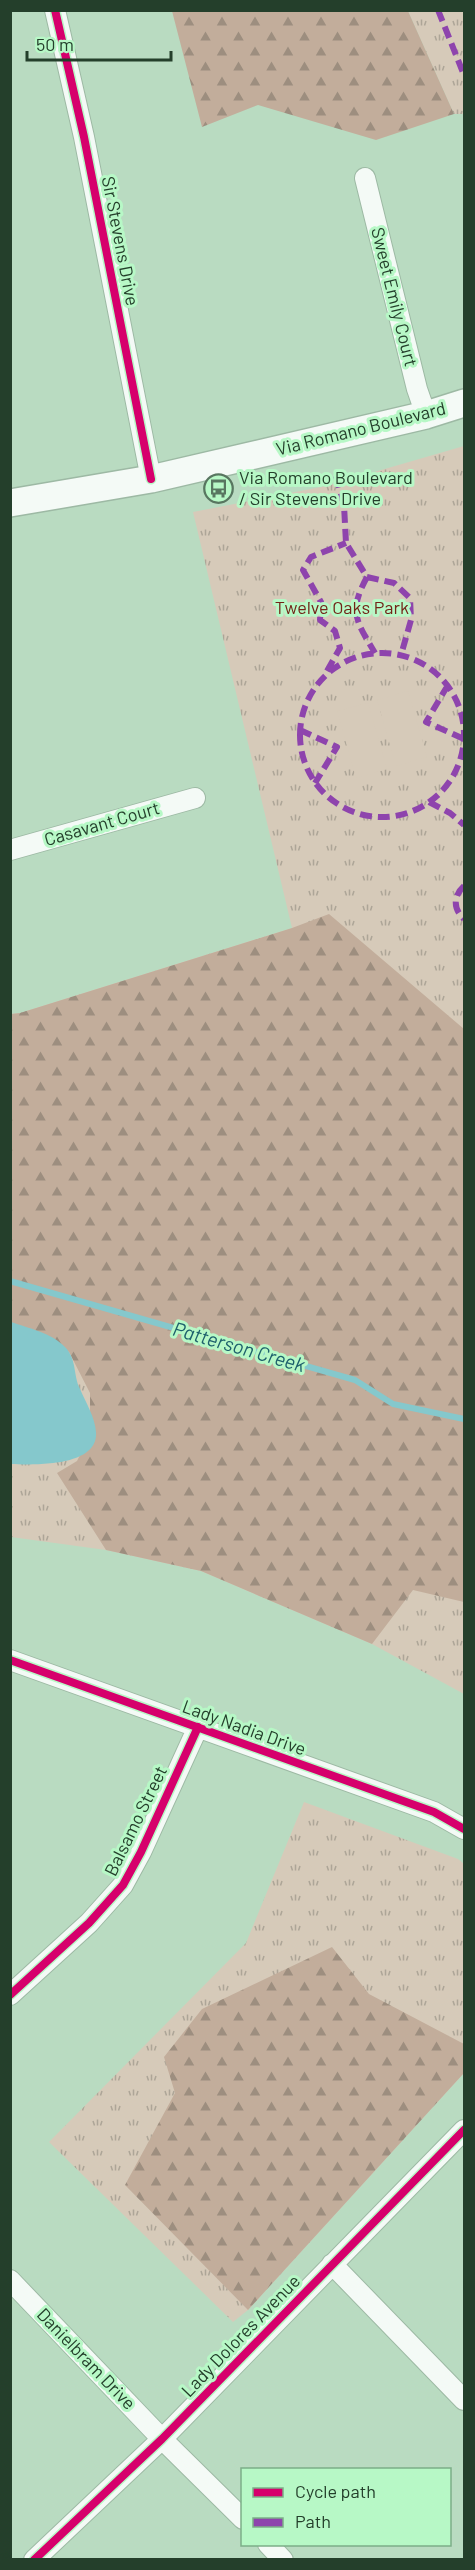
<svg xmlns="http://www.w3.org/2000/svg" width="475" height="2570" viewBox="0 0 475 2570" font-family="Barlow,sans-serif">
<style>
.grass{fill:url(#grass-tufts)}
.forest{fill:url(#forest-firs)}
.garden{fill:#d6cab9}
.water{fill:#85c8cc}
.lines{fill:none;stroke-linecap:round;stroke-linejoin:round}
.stream{stroke:#85c8cc;stroke-width:6}
.street-casing{stroke:#9db9a4;stroke-width:22}
.secondary-casing{stroke:#9db9a4;stroke-width:30}
.street{stroke:#f4faf6;stroke-width:20}
.secondary{stroke:#f4faf6;stroke-width:27}
.quiet{stroke:#8e44ad;stroke-width:6;stroke-dasharray:12 6;stroke-linecap:butt}
.cycleway-casing{stroke:#b7f8c6;stroke-width:11}
.cycleway{stroke:#d6006c;stroke-width:8}
.labels{text-anchor:middle;stroke-width:6;stroke-linejoin:round;paint-order:stroke}
.street-label{font-size:18px;fill:#243f2b;stroke:#b7f8c6}
.poi-label{font-size:18px;fill:#243f2b;stroke:#b7f8c6;text-anchor:start}
.park-label{font-size:18px;fill:#722418;stroke:#b7f8c6}
.water-label{font-size:20px;font-style:italic;fill:#1e606c;stroke:#b7f8c6}
</style>
<defs>
<pattern id="grass-tufts" width="24" height="20" patternUnits="userSpaceOnUse" patternTransform="scale(1.5)"><rect width="24" height="20" fill="#d6cab9"/><path d="M3 7l-1-3M5 7V3M7 7l1-3M15 17l-1-3M17 17v-4M19 17l1-3" fill="none" stroke="#ada597"/></pattern>
<pattern id="forest-firs" width="22" height="20" patternUnits="userSpaceOnUse" patternTransform="scale(1.5)"><rect width="22" height="20" fill="#c2ad9b"/><path d="M5 1l3.5 6h-7zM16 11l3.5 6h-7z" fill="#9d8e7f"/></pattern>
</defs>
<rect width="100%" height="100%" fill="#b9dbc1"/>
<path class="grass" d="M 408,11 L 464,11 L 464,114 L 454,114 Z
M 464,446 L 464,1694 L 372,1644 L 201,1571 L 106,1550 L 11,1537 L 11,1014 L 20,1013 L 292,928 L 193,512 L 326,486 Z
M 304,1802 L 458,1859 L 464,1864 L 464,2073 L 248,2310 L 233,2322 L 49,2142 L 246,1943 Z"/>
<path class="forest" d="M 172,11 L 408,11 L 454,114 L 376,140 L 258,105 L 202,127 Z
M 329,914 L 464,1029 L 464,1602 L 413,1590 L 372,1644 L 201,1571 L 106,1550 L 57,1473 L 77,1461 L 90,1435 L 90,1393 L 69,1352 L 11,1325 L 11,1014 L 20,1013 L 292,928 Z
M 332,1947 L 369,1994 L 464,2044 L 464,2073 L 248,2310 L 125,2185 L 175,2093 L 164,2057 L 202,2009 Z"/>
<path class="garden" d="M 408,691 L 427,757 L 396,766 L 377,700 Z
M 368,703 L 387,769 L 356,778 L 337,711 Z"/>
<path class="water" d="M 11,1322 C 28,1328 52,1333 65,1347 C 77,1359 73,1375 80,1389 C 86,1403 95,1417 96,1432 C 99,1467 33,1465 11,1464 Z"/>
<g class="lines">
<path class="stream" d="M 10,1281 L 355,1380 L 393,1404 L 464,1419"/>
<defs>
<path id="street" d="M 55,10 L 84,137 L 151,479
M 365,178 L 417,389 L 426,415
M 10,850 L 195,798
M 10,1660 L 434,1812 L 464,1829
M 10,1995 L 89,1923 L 123,1885 L 141,1852 L 198,1727
M 332,2264 L 464,2400
M 10,2280 L 162,2439 L 243,2519
M 268,2544 L 283,2560
M 34,2560 L 162,2439 L 464,2130"/>
<path id="secondary" d="M 10,503 L 151,479 L 426,415 L 464,403"/>
</defs>
<use href="#street" class="street-casing"/>
<use href="#secondary" class="secondary-casing"/>
<use href="#street" class="street"/>
<use href="#secondary" class="secondary"/>
<path class="quiet" d="M 438,10 L 464,75
M 336,476 L 344,505 L 346,543 L 367,577 L 394,583 L 410,598 L 411,620 L 401,655
M 367,577 C 348,612 356,621 375,653
M300 735a82 82 0 1 1 164 0a82 82 0 1 1-164 0Z
M 327,671 L 340,648 L 335,631 L 320,620 L 321,602 L 303,570 L 311,557 L 346,543
M 448,685 L 426,722 L 464,739
M 300,730 L 337,747 L 315,783
M 429,802 L 450,813 L 464,825
M 464,886 C 453,896 453,909 464,919"/>
<defs>
<path id="cycleway" d="M 55,10 L 84,137 L 151,479
M 10,1660 L 434,1812 L 464,1829
M 10,1995 L 89,1923 L 123,1885 L 141,1852 L 198,1727
M 34,2560 L 162,2439 L 464,2130"/>
</defs>
<use href="#cycleway" class="cycleway-casing"/>
<use href="#cycleway" class="cycleway"/>
</g>
<defs>
<symbol id="bus-ring" viewBox="-11 -11 22 22"><circle r="9.5" fill="#b7f8c6" stroke="#587660" stroke-width="1.5"/><path d="M-5-6H5V4H4V6H2V4H-2V6H-4V4H-5ZM-3.5-4V0h7V-4ZM-3.5 1.2v1.5H-2V1.2ZM2 1.2v1.5H3.5V1.2Z" fill="#587660"/></symbol>
</defs>
<g fill-rule="evenodd">
<use href="#bus-ring" x="202" y="472" width="33" height="33"/>
</g>
<g class="labels">
<g class="street-label">
<text transform="translate(120 241) rotate(79)" y="6">Sir Stevens Drive</text>
<text transform="translate(394 297) rotate(76)" y="6">Sweet Emily Court</text>
<text transform="translate(361 429) rotate(-14)" y="6">Via Romano Boulevard</text>
<text transform="translate(102 824) rotate(-16)" y="6">Casavant Court</text>
<text transform="translate(244 1728) rotate(20)" y="6">Lady Nadia Drive</text>
<text transform="translate(136 1821) rotate(-64)" y="6">Balsamo Street</text>
<text transform="translate(241 2336) rotate(-46)" y="6">Lady Dolores Avenue</text>
<text transform="translate(86 2359) rotate(46)" y="6">Danielbram Drive</text>
</g>
<g class="poi-label">
<text x="239" y="484">Via Romano Boulevard<tspan x="239" dy="21">/ Sir Stevens Drive</tspan></text>
</g>
<g class="park-label">
<text x="342" y="614">Twelve Oaks Park</text>
</g>
<g class="water-label">
<text transform="translate(239 1347) rotate(16)" y="7">Patterson Creek</text>
</g>
</g>
<rect width="475" height="2570" fill="none" stroke="#243f2b" stroke-width="24"/>
<rect x="241" y="2468" width="210" height="78" fill="#b7f8c6" stroke="#7cae88" stroke-width="1.5"/>
<rect x="253" y="2488" width="30" height="9" fill="#d6006c" stroke="#7cae88" stroke-width="1.5"/>
<text x="295" y="2498" font-size="18" fill="#243f2b">Cycle path</text>
<rect x="253" y="2518" width="30" height="9" fill="#8e44ad" stroke="#7cae88" stroke-width="1.5"/>
<text x="295" y="2528" font-size="18" fill="#243f2b">Path</text>
<path d="M27 51v9h144v-9" fill="none" stroke="#243f2b" stroke-width="3"/>
<text x="36" y="51" font-size="18" fill="#243f2b" stroke="#b7f8c6" stroke-width="4.5" paint-order="stroke">50 m</text>
</svg>
